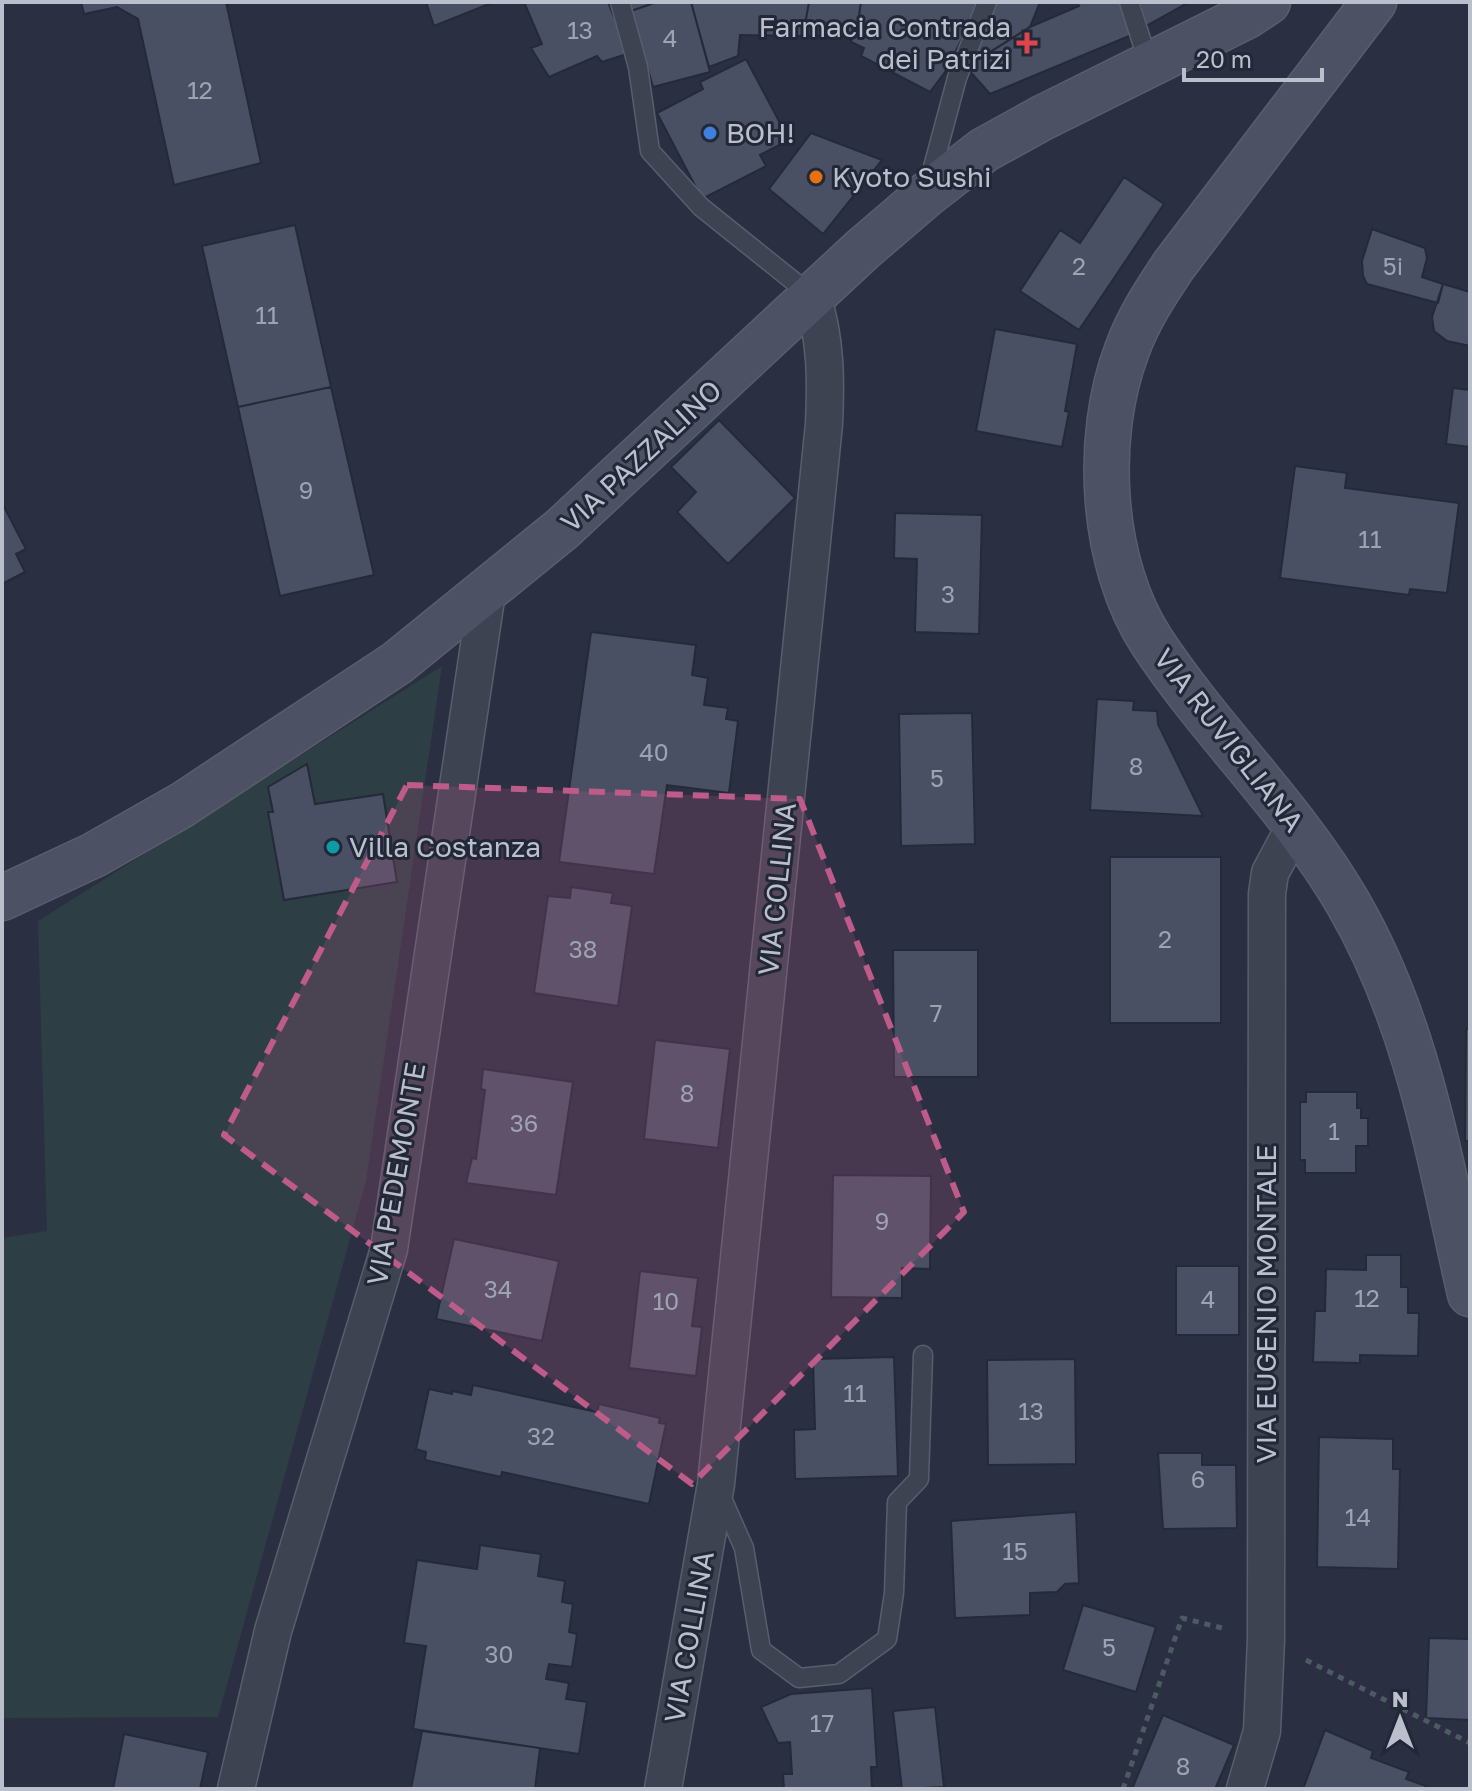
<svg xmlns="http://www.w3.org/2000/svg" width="1472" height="1791" viewBox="0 0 1472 1791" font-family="'Golos Text',sans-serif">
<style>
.green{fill:#2d3e44}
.building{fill:#495063;stroke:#242a39;stroke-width:2}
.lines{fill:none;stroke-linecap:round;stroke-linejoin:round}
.service-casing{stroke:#595e6c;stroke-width:21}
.minor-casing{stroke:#595e6c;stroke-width:39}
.secondary-casing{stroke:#595e6c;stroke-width:47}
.path{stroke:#4c5b62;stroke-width:5;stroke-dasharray:6 6;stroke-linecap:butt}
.service{stroke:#3e4352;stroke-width:18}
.minor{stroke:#3e4352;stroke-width:36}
.secondary{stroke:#4c5164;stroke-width:44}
.marked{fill:#bf5b88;fill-opacity:0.2;stroke:#bf5b88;stroke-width:6;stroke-dasharray:16 10;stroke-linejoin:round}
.health-dot{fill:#e0444e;stroke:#222837;stroke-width:3}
.shop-dot{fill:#3f7fe0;stroke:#222837;stroke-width:3}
.food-dot{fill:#e8710a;stroke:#222837;stroke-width:3}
.culture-dot{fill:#0f9aa8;stroke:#222837;stroke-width:3}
.labels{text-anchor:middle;stroke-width:6;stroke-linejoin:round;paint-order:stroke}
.number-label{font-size:24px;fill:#9ea3b2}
.poi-label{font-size:28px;fill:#bbbfcc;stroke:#222837;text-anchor:start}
.street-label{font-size:28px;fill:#bbbfcc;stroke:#222837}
</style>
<rect width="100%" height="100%" fill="#2a3042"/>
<path class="green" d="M 442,666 L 366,1181 L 218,1717 L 2,1718 L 2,1238 L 47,1231 L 38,921 Z"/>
<path class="building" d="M 81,2 L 226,2 L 261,163 L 174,185 L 138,19 L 117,7 L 84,14 Z
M 426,2 L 494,2 L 434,26 Z
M 524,2 L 608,2 L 615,19 L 619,18 L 630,53 L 602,62 L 597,56 L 549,77 L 531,48 L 542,44 Z
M 625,2 L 657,2 L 631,11 Z
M 657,2 L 691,2 L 710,72 L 653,87 L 631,11 Z
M 691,2 L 809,2 L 803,36 L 740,35 L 738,56 L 709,67 Z
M 809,2 L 861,2 L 856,36 L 803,36 Z
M 861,2 L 981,2 L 945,72 L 930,92 L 861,56 L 864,48 L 851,42 L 852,36 L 856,36 Z
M 991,2 L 1040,2 L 1030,27 L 966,67 Z
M 1077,2 L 1125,2 L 1134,34 L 990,94 L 966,67 L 1030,27 L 1079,6 Z
M 1139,2 L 1189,2 L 1146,26 Z
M 746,59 L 789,140 L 760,155 L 766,166 L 702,199 L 657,113 L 703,89 L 700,82 Z
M 811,133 L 882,160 L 823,234 L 769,189 Z
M 1124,177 L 1164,204 L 1079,330 L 1020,291 L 1060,230 L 1080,243 Z
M 295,225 L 331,387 L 238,407 L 202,246 Z
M 1372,229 L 1425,248 L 1427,258 L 1422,277 L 1443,284 L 1438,303 L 1367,284 L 1363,276 L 1362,261 Z
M 1443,284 L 1470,292 L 1470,346 L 1447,341 L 1434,331 L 1432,317 Z
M 995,329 L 1077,344 L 1065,411 L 1069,412 L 1062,447 L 976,431 Z
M 331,387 L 374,575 L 280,596 L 238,407 Z
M 1453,388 L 1470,390 L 1470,447 L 1446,444 Z
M 719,420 L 795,498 L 728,564 L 677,512 L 696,492 L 671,467 Z
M 1295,466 L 1347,473 L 1345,488 L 1459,503 L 1447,593 L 1410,589 L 1409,595 L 1280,578 Z
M 2,503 L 26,549 L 16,554 L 25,572 L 2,584 Z
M 895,513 L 982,515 L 979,634 L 915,632 L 917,559 L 894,558 Z
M 591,632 L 696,645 L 692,675 L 708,678 L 704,705 L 728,708 L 726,719 L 738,721 L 729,793 L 667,785 L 654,874 L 559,862 Z
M 1097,699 L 1134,701 L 1133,710 L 1157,711 L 1158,724 L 1203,816 L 1090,810 Z
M 972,713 L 975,844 L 901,846 L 899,714 Z
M 307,764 L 315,804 L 383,794 L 397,882 L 284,900 L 268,812 L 273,812 L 268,787 Z
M 1110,857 L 1221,857 L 1221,1023 L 1110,1023 Z
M 571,887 L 613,893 L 611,903 L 632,906 L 618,1006 L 534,993 L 548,896 L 570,898 Z
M 893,950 L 978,950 L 978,1077 L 894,1077 Z
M 1466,1029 L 1470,1029 L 1470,1141 L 1465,1141 Z
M 655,1040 L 730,1049 L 718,1148 L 644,1139 Z
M 483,1069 L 573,1082 L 556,1195 L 466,1183 L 472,1158 L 476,1159 L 485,1090 L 481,1089 Z
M 1306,1092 L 1357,1092 L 1357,1108 L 1361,1108 L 1361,1118 L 1368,1118 L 1368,1146 L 1356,1146 L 1356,1173 L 1305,1173 L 1305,1160 L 1300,1160 L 1300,1102 L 1306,1102 Z
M 833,1175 L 931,1176 L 930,1269 L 902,1268 L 902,1298 L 831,1297 Z
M 454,1239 L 559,1261 L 542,1341 L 436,1319 Z
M 1366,1255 L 1401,1255 L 1401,1287 L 1408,1287 L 1408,1313 L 1419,1313 L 1418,1356 L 1360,1355 L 1360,1363 L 1313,1362 L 1315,1311 L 1325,1311 L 1326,1269 L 1366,1270 Z
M 1176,1266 L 1239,1266 L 1239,1335 L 1176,1335 Z
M 640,1271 L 698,1278 L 692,1326 L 702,1327 L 696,1376 L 629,1368 Z
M 894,1357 L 898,1476 L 795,1479 L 794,1430 L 815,1429 L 813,1359 Z
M 1075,1359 L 1076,1464 L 988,1465 L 987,1360 Z
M 473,1385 L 597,1412 L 599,1404 L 660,1418 L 659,1423 L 666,1424 L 649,1504 L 502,1472 L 501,1477 L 425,1460 L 426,1452 L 416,1449 L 429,1389 L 452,1394 L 452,1391 L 471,1395 Z
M 1319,1437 L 1393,1439 L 1393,1469 L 1400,1469 L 1398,1569 L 1317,1567 Z
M 1158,1453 L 1202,1453 L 1202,1465 L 1236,1465 L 1237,1528 L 1163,1529 Z
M 1076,1512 L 1079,1583 L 1065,1584 L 1057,1592 L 1030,1593 L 1030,1615 L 955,1618 L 951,1521 Z
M 480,1545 L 541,1554 L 538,1576 L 565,1581 L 562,1602 L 573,1604 L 569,1632 L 577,1634 L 572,1667 L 549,1664 L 546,1679 L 569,1683 L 566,1699 L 587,1702 L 579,1754 L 413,1729 L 426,1646 L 404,1643 L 417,1560 L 477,1569 Z
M 1083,1605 L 1156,1627 L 1136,1692 L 1063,1670 Z
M 1429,1638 L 1470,1639 L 1470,1720 L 1426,1718 Z
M 872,1688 L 877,1767 L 871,1767 L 872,1789 L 784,1789 L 783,1774 L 792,1774 L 790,1742 L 778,1743 L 761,1707 L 791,1694 Z
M 935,1707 L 944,1787 L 902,1789 L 893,1711 Z
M 1163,1715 L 1234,1745 L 1215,1789 L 1132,1789 Z
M 1325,1730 L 1373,1751 L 1371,1758 L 1409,1772 L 1406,1779 L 1434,1789 L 1303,1789 Z
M 422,1731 L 540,1748 L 535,1789 L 411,1789 Z
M 124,1734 L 208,1752 L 200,1789 L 113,1789 Z"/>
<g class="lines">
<defs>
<path id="service" d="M 620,2 L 638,67 L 650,151 L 701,207 L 812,296
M 1129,2 L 1149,64
M 929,182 L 957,78 L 987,2
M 720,1494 L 744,1548 L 761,1650 L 799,1678 L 839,1674 L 887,1639 L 894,1593 L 897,1502 L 919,1479 L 923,1355"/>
<path id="minor" d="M 236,1789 L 273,1631 L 389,1249 L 487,592
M 663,1789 L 716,1484 L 824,424 C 826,379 826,339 812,296
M 1245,1789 L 1262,1731 L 1266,1639 L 1267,894 L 1270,873 L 1296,824"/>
<path id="secondary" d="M 1374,2 L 1174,265 C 1156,292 1138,319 1127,350 C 1094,436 1100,563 1152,642 C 1212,733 1293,808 1348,903 C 1419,1025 1439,1159 1470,1294
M 2,898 L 94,855 L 182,805 L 397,663 L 562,529 L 863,249 L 926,195 L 984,150 L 1042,118 L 1247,16 L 1268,2"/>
</defs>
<use href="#service" class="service-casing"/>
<use href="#minor" class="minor-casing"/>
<use href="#secondary" class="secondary-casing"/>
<path class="path" d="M 1306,1660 L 1470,1743
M 1123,1789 L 1182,1618 L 1226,1629"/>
<use href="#service" class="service"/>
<use href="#minor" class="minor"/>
<use href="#secondary" class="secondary"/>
</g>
<path class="marked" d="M 407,785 L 800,799 L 964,1212 L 692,1484 L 224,1135 Z"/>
<path class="health-dot" d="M1023 31h8v8h8v8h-8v8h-8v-8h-8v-8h8z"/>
<circle class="shop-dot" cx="710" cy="133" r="8"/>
<circle class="food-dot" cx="816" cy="177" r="8"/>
<circle class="culture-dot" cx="333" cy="847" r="8"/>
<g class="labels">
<g class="number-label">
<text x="580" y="39">13</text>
<text x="670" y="47">4</text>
<text x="200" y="99">12</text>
<text x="1079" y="275">2</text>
<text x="1393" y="275">5i</text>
<text x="267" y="324">11</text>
<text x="306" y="499">9</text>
<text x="1370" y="548">11</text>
<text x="948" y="603">3</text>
<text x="654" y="761">40</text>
<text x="1136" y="775">8</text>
<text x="937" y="787">5</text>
<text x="1165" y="948">2</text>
<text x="583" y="958">38</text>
<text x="936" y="1022">7</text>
<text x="687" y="1102">8</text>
<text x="524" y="1132">36</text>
<text x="1334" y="1140">1</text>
<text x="882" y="1230">9</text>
<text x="498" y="1298">34</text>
<text x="1367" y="1307">12</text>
<text x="1208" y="1308">4</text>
<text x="666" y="1310">10</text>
<text x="855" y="1402">11</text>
<text x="1031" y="1420">13</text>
<text x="541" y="1445">32</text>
<text x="1198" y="1488">6</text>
<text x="1358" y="1526">14</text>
<text x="1015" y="1560">15</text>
<text x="1109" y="1656">5</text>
<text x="499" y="1663">30</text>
<text x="822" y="1732">17</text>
<text x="1183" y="1775">8</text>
</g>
<g class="poi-label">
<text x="1011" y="37" text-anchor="end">Farmacia Contrada<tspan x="1011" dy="32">dei Patrizi</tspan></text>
<text x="726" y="143">BOH!</text>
<text x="832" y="187">Kyoto Sushi</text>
<text x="349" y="857">Villa Costanza</text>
</g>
<g class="street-label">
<text transform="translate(641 456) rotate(-43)" y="10">VIA PAZZALINO</text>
<text transform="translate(1229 740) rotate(52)" y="10">VIA RUVIGLIANA</text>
<text transform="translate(777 889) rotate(-84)" y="10">VIA COLLINA</text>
<text transform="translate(396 1174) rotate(-80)" y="10">VIA PEDEMONTE</text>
<text transform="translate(1266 1304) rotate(-90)" y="10">VIA EUGENIO MONTALE</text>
<text transform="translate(689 1637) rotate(-80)" y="10">VIA COLLINA</text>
</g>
</g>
<rect width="1472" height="1791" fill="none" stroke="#bbbfcc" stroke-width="8"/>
<g transform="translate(1400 1719)" stroke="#222837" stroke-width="6" paint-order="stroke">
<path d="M0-6L14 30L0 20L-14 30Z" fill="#bbbfcc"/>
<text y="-12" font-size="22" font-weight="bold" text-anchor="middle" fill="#bbbfcc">N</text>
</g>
<path d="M1184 68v12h138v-12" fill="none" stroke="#bbbfcc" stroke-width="4"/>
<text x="1196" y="68" font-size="24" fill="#bbbfcc" stroke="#222837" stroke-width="6" paint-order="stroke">20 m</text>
</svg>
